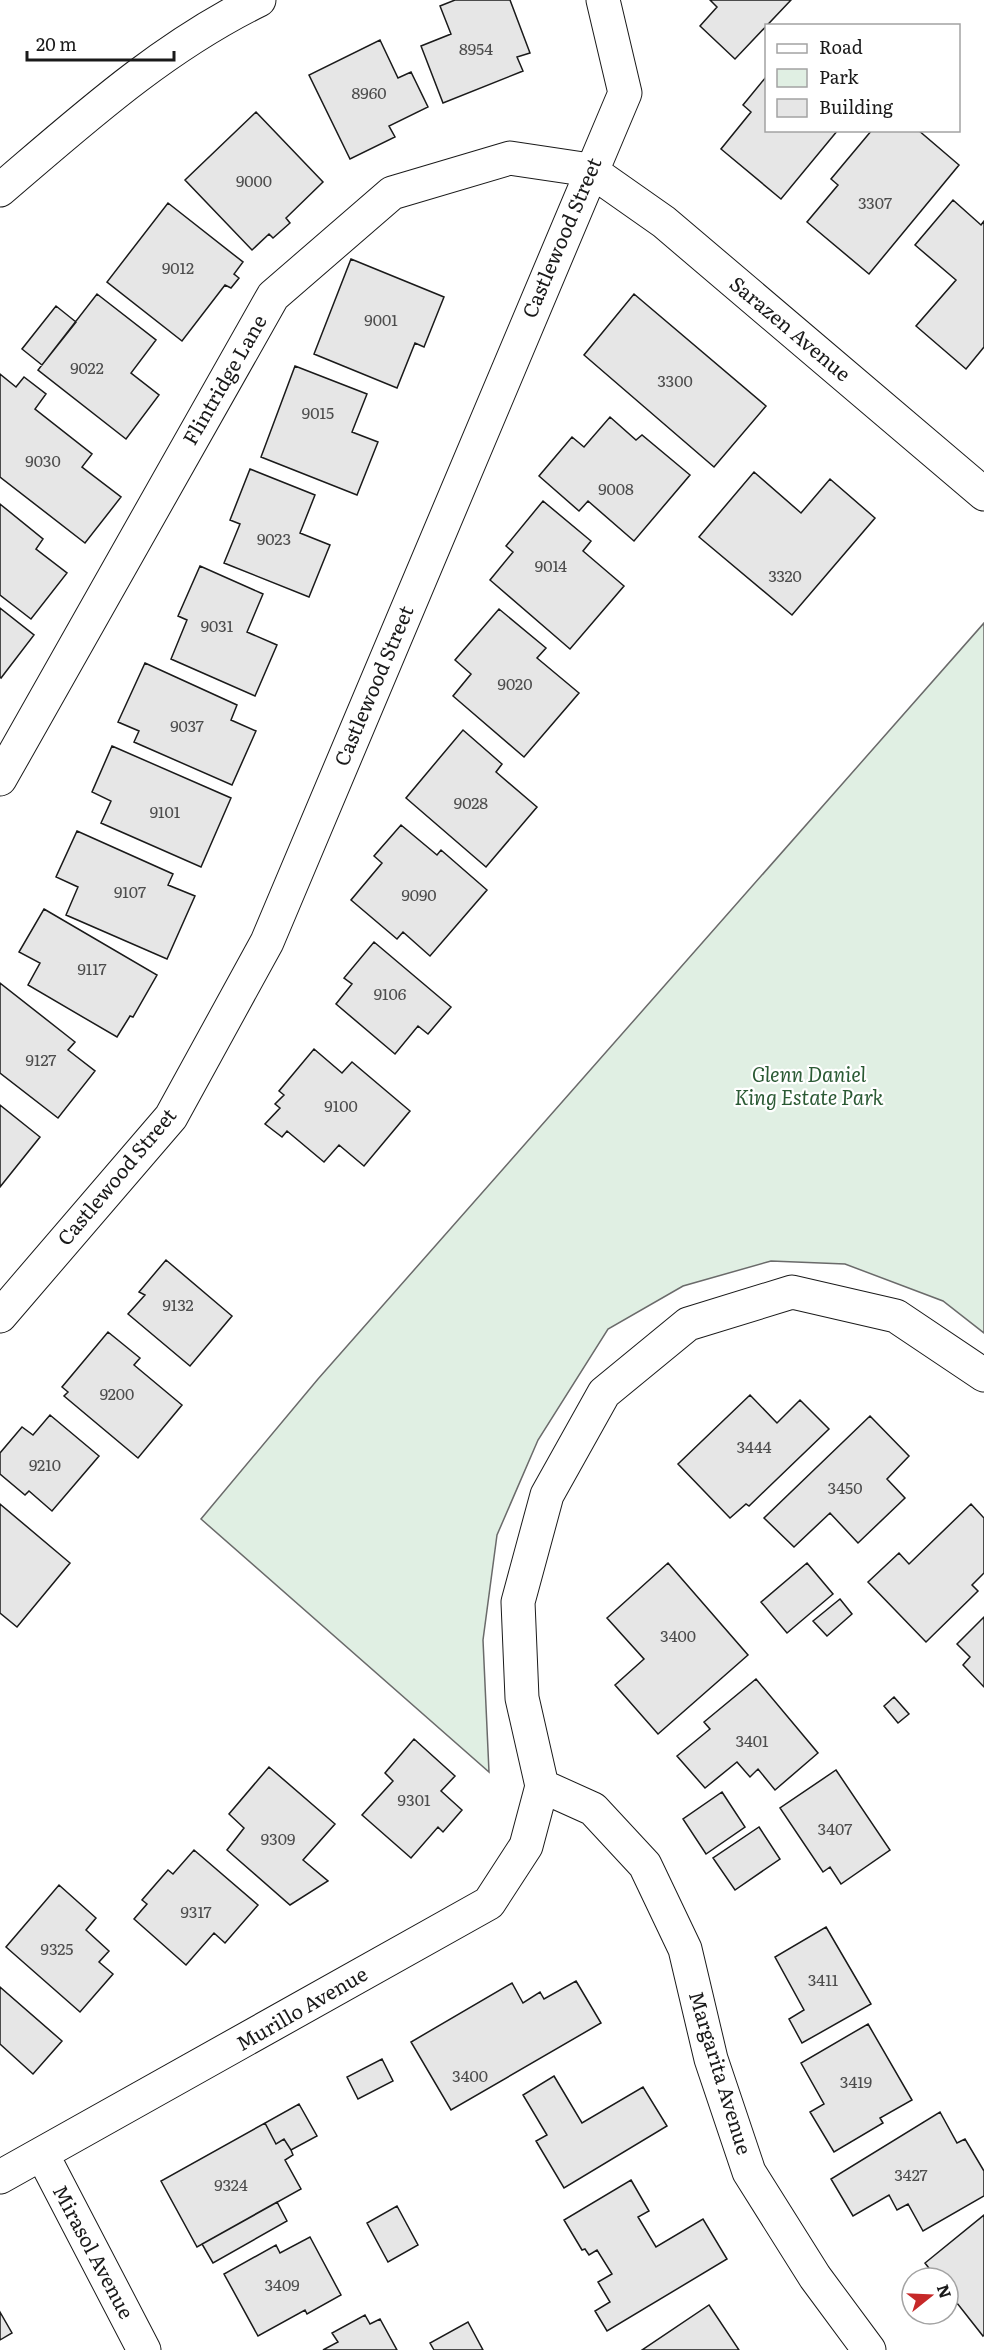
<svg xmlns="http://www.w3.org/2000/svg" width="984" height="2350" viewBox="0 0 984 2350" font-family="Literata,serif">
<style>
.green{fill:#e0efe3;stroke:#6a6a6a;stroke-width:1.5}
.building{fill:#e6e6e6;stroke:#1a1a1a;stroke-width:1.5}
.lines{fill:none;stroke-linecap:round;stroke-linejoin:round}
.minor-casing{stroke:#1a1a1a;stroke-width:35}
.tertiary-casing{stroke:#1a1a1a;stroke-width:35}
.minor{stroke:#fff;stroke-width:33}
.tertiary{stroke:#fff;stroke-width:33}
.labels{text-anchor:middle;stroke-width:4.5;stroke-linejoin:round;paint-order:stroke}
.number-label{font-size:16px;fill:#4d4d4d}
.street-label{font-size:20px;fill:#1a1a1a;stroke:#fff}
.park-label{font-size:20px;font-style:italic;fill:#2b5a34;stroke:#fff}
</style>
<rect width="100%" height="100%" fill="#fff"/>
<path class="green" d="M 984,623 L 984,1333 L 943,1301 L 845,1264 L 771,1261 L 683,1286 L 608,1329 L 538,1440 L 497,1535 L 483,1640 L 489,1772 L 201,1519 L 318,1379 Z"/>
<path class="building" d="M 455,0 L 510,0 L 530,53 L 517,57 L 523,71 L 443,103 L 421,46 L 451,34 L 440,6 Z
M 710,0 L 791,0 L 735,59 L 700,26 L 717,7 Z
M 380,40 L 398,78 L 411,72 L 428,107 L 389,126 L 395,137 L 350,159 L 309,75 Z
M 766,77 L 766,130 L 838,130 L 781,199 L 721,149 L 751,112 L 743,105 Z
M 256,112 L 323,182 L 286,218 L 290,223 L 273,238 L 269,234 L 252,250 L 185,180 Z
M 872,130 L 918,130 L 959,165 L 869,274 L 807,222 L 838,185 L 831,179 Z
M 953,200 L 981,225 L 984,221 L 984,347 L 966,369 L 916,326 L 956,280 L 915,245 Z
M 168,203 L 243,262 L 234,274 L 239,278 L 231,288 L 225,285 L 182,341 L 107,282 Z
M 351,259 L 444,297 L 424,347 L 415,343 L 397,388 L 314,354 Z
M 97,294 L 156,340 L 131,373 L 159,395 L 126,439 L 38,370 Z
M 634,294 L 766,406 L 714,467 L 584,355 Z
M 56,306 L 76,322 L 42,365 L 22,349 Z
M 295,366 L 367,394 L 352,432 L 378,442 L 357,495 L 261,457 Z
M 0,374 L 16,387 L 24,377 L 46,394 L 35,409 L 92,454 L 82,467 L 121,497 L 85,543 L 0,477 Z
M 610,417 L 636,440 L 642,435 L 690,475 L 634,541 L 588,501 L 579,511 L 539,476 L 572,437 L 584,447 Z
M 250,469 L 315,495 L 300,533 L 330,545 L 309,597 L 224,563 L 240,524 L 230,520 Z
M 754,472 L 801,513 L 830,479 L 875,518 L 792,615 L 699,537 Z
M 543,501 L 591,541 L 583,551 L 624,586 L 570,649 L 490,580 L 513,552 L 506,546 Z
M 0,504 L 43,539 L 36,549 L 67,573 L 31,619 L 0,595 Z
M 200,566 L 263,594 L 247,632 L 277,645 L 255,696 L 171,659 L 187,620 L 178,616 Z
M 0,608 L 34,635 L 1,678 L 0,677 Z
M 499,609 L 546,648 L 537,658 L 579,693 L 524,757 L 453,696 L 471,674 L 455,660 Z
M 145,663 L 237,705 L 231,720 L 256,731 L 232,785 L 134,742 L 139,731 L 118,722 Z
M 463,730 L 502,764 L 496,772 L 537,807 L 486,867 L 406,798 Z
M 112,746 L 231,798 L 201,867 L 101,823 L 111,801 L 92,792 Z
M 401,825 L 437,855 L 441,850 L 487,890 L 430,956 L 403,932 L 397,939 L 351,900 L 382,863 L 374,856 Z
M 77,831 L 173,874 L 168,885 L 195,896 L 167,959 L 66,915 L 78,887 L 56,877 Z
M 44,909 L 157,975 L 133,1017 L 130,1016 L 117,1037 L 28,985 L 40,963 L 19,952 Z
M 374,942 L 451,1007 L 428,1034 L 418,1026 L 395,1054 L 336,1004 L 352,984 L 344,978 Z
M 0,983 L 75,1042 L 68,1050 L 95,1071 L 58,1118 L 0,1073 Z
M 314,1049 L 342,1073 L 352,1062 L 410,1111 L 364,1166 L 339,1145 L 324,1162 L 287,1131 L 282,1137 L 265,1124 L 280,1108 L 275,1104 L 284,1095 L 279,1091 Z
M 0,1105 L 40,1137 L 0,1187 Z
M 166,1260 L 232,1316 L 190,1366 L 128,1314 L 145,1295 L 139,1292 Z
M 108,1332 L 140,1358 L 134,1365 L 182,1405 L 138,1458 L 64,1396 L 68,1392 L 62,1387 Z
M 750,1395 L 777,1423 L 800,1400 L 829,1429 L 749,1506 L 746,1504 L 730,1518 L 678,1464 Z
M 50,1415 L 99,1456 L 52,1511 L 29,1491 L 25,1495 L 0,1474 L 0,1453 L 22,1427 L 33,1435 Z
M 870,1416 L 909,1456 L 887,1479 L 905,1498 L 858,1543 L 830,1513 L 794,1547 L 764,1518 Z
M 0,1504 L 70,1563 L 17,1627 L 0,1613 Z
M 971,1504 L 984,1518 L 984,1573 L 972,1585 L 978,1591 L 926,1642 L 868,1582 L 899,1553 L 909,1564 Z
M 668,1563 L 748,1655 L 658,1734 L 615,1685 L 644,1659 L 607,1618 Z
M 807,1563 L 833,1594 L 787,1633 L 761,1602 Z
M 840,1599 L 852,1614 L 827,1636 L 813,1621 Z
M 984,1617 L 984,1687 L 963,1665 L 970,1657 L 957,1644 Z
M 756,1679 L 818,1753 L 775,1790 L 758,1769 L 750,1777 L 737,1762 L 705,1788 L 677,1756 L 710,1729 L 704,1722 Z
M 894,1697 L 909,1714 L 898,1723 L 884,1706 Z
M 414,1739 L 455,1776 L 441,1791 L 462,1810 L 443,1832 L 438,1827 L 411,1858 L 362,1815 L 393,1781 L 385,1773 Z
M 269,1767 L 335,1824 L 303,1860 L 328,1881 L 290,1905 L 227,1850 L 244,1828 L 229,1814 Z
M 836,1770 L 890,1850 L 841,1884 L 830,1867 L 823,1872 L 780,1808 Z
M 722,1792 L 745,1827 L 706,1854 L 683,1819 Z
M 759,1827 L 780,1859 L 735,1890 L 713,1858 Z
M 194,1850 L 258,1905 L 225,1943 L 214,1933 L 186,1965 L 134,1919 L 147,1904 L 142,1900 L 168,1870 L 173,1874 Z
M 59,1885 L 96,1918 L 86,1930 L 109,1951 L 99,1962 L 113,1974 L 80,2012 L 6,1947 Z
M 826,1927 L 871,2004 L 802,2043 L 789,2019 L 804,2010 L 775,1957 Z
M 576,1981 L 601,2023 L 451,2110 L 411,2042 L 512,1983 L 523,2003 L 540,1992 L 544,1999 Z
M 0,1987 L 62,2041 L 33,2074 L 0,2044 Z
M 868,2024 L 912,2100 L 880,2118 L 883,2123 L 834,2152 L 810,2112 L 824,2104 L 801,2063 Z
M 382,2059 L 393,2081 L 358,2099 L 347,2077 Z
M 554,2076 L 582,2123 L 643,2087 L 667,2126 L 564,2188 L 536,2141 L 547,2135 L 523,2095 Z
M 299,2104 L 317,2136 L 291,2150 L 284,2139 L 276,2144 L 265,2123 Z
M 940,2112 L 957,2143 L 965,2139 L 984,2171 L 984,2196 L 923,2231 L 908,2204 L 897,2210 L 889,2195 L 853,2216 L 831,2179 Z
M 265,2123 L 276,2144 L 284,2139 L 291,2150 L 293,2155 L 285,2160 L 301,2189 L 197,2247 L 161,2181 Z
M 631,2180 L 649,2211 L 638,2217 L 656,2247 L 703,2219 L 727,2259 L 607,2331 L 595,2311 L 610,2302 L 598,2282 L 612,2274 L 597,2250 L 589,2255 L 585,2249 L 582,2250 L 564,2220 Z
M 277,2202 L 287,2221 L 213,2263 L 202,2244 Z
M 397,2206 L 418,2245 L 388,2262 L 367,2223 Z
M 984,2215 L 984,2335 L 983,2336 L 957,2303 L 948,2310 L 948,2278 L 924,2278 L 932,2272 L 925,2263 Z
M 310,2237 L 341,2295 L 307,2314 L 305,2310 L 258,2336 L 224,2274 L 276,2245 L 280,2253 Z
M 709,2305 L 739,2350 L 642,2350 Z
M 0,2312 L 12,2333 L 0,2340 Z
M 365,2315 L 370,2324 L 380,2319 L 397,2350 L 323,2350 L 338,2342 L 332,2333 Z
M 468,2322 L 483,2350 L 434,2350 L 430,2343 Z"/>
<g class="lines">
<defs>
<path id="minor" d="M 0,779 L 273,296 L 392,193 L 510,158 L 590,170 L 664,222 L 984,494
M 0,1316 L 171,1117 L 267,942 L 625,93 L 603,0
M 542,1786 L 593,1809 L 645,1865 L 685,1949 L 711,2059 L 749,2172 L 815,2277 L 869,2350
M 42,2154 L 144,2350
M 0,2177 L 489,1903 L 526,1846 L 542,1786 L 522,1698 L 518,1602 L 547,1495 L 604,1393 L 688,1324 L 792,1292 L 896,1316 L 984,1375"/>
<path id="tertiary" d="M 0,190 C 82,120 161,48 259,0"/>
</defs>
<use href="#minor" class="minor-casing"/>
<use href="#tertiary" class="tertiary-casing"/>
<use href="#minor" class="minor"/>
<use href="#tertiary" class="tertiary"/>
</g>
<g class="labels">
<g class="number-label">
<text x="476" y="55">8954</text>
<text x="369" y="99">8960</text>
<text x="254" y="187">9000</text>
<text x="875" y="209">3307</text>
<text x="178" y="274">9012</text>
<text x="381" y="326">9001</text>
<text x="87" y="374">9022</text>
<text x="675" y="387">3300</text>
<text x="318" y="419">9015</text>
<text x="43" y="467">9030</text>
<text x="616" y="495">9008</text>
<text x="274" y="545">9023</text>
<text x="551" y="572">9014</text>
<text x="785" y="582">3320</text>
<text x="217" y="632">9031</text>
<text x="515" y="690">9020</text>
<text x="187" y="732">9037</text>
<text x="471" y="809">9028</text>
<text x="165" y="818">9101</text>
<text x="130" y="898">9107</text>
<text x="419" y="901">9090</text>
<text x="92" y="975">9117</text>
<text x="390" y="1000">9106</text>
<text x="41" y="1066">9127</text>
<text x="341" y="1112">9100</text>
<text x="178" y="1311">9132</text>
<text x="117" y="1400">9200</text>
<text x="754" y="1453">3444</text>
<text x="45" y="1471">9210</text>
<text x="845" y="1494">3450</text>
<text x="678" y="1642">3400</text>
<text x="752" y="1747">3401</text>
<text x="414" y="1806">9301</text>
<text x="835" y="1835">3407</text>
<text x="278" y="1845">9309</text>
<text x="196" y="1918">9317</text>
<text x="57" y="1955">9325</text>
<text x="823" y="1986">3411</text>
<text x="470" y="2082">3400</text>
<text x="856" y="2088">3419</text>
<text x="911" y="2181">3427</text>
<text x="231" y="2191">9324</text>
<text x="282" y="2291">3409</text>
</g>
<g class="street-label">
<text transform="translate(562 238) rotate(-67)" y="7">Castlewood Street</text>
<text transform="translate(790 329) rotate(40)" y="7">Sarazen Avenue</text>
<text transform="translate(225 380) rotate(-60)" y="7">Flintridge Lane</text>
<text transform="translate(374 686) rotate(-67)" y="7">Castlewood Street</text>
<text transform="translate(117 1177) rotate(-50)" y="7">Castlewood Street</text>
<text transform="translate(302 2009) rotate(-30)" y="7">Murillo Avenue</text>
<text transform="translate(720 2073) rotate(73)" y="7">Margarita Avenue</text>
<text transform="translate(93 2252) rotate(62)" y="7">Mirasol Avenue</text>
</g>
<g class="park-label">
<text x="809" y="1082">Glenn Daniel<tspan x="809" dy="23">King Estate Park</tspan></text>
</g>
</g>
<rect x="765" y="24" width="195" height="108" fill="#ffffff" stroke="#a3a3a3" stroke-width="1.5"/>
<rect x="777" y="44" width="30" height="9" fill="#ffffff" stroke="#a3a3a3" stroke-width="1.5"/>
<text x="819" y="54" font-size="18" fill="#1a1a1a">Road</text>
<rect x="777" y="69" width="30" height="18" fill="#e0efe3" stroke="#a3a3a3" stroke-width="1.5"/>
<text x="819" y="84" font-size="18" fill="#1a1a1a">Park</text>
<rect x="777" y="99" width="30" height="18" fill="#e6e6e6" stroke="#a3a3a3" stroke-width="1.5"/>
<text x="819" y="114" font-size="18" fill="#1a1a1a">Building</text>
<g transform="translate(930 2296) rotate(72)"><circle r="28" fill="#ffffff" stroke="#a3a3a3" stroke-width="1.5"/>
<path d="M0-4.5L10 22L0 15L-10 22Z" fill="#c62828"/>
<text y="-9" font-size="16" font-weight="bold" text-anchor="middle" fill="#1a1a1a">N</text>
</g>
<path d="M27 51v9h147v-9" fill="none" stroke="#1a1a1a" stroke-width="3"/>
<text x="36" y="51" font-size="18" fill="#1a1a1a" stroke="#ffffff" stroke-width="4.5" paint-order="stroke">20 m</text>
</svg>
